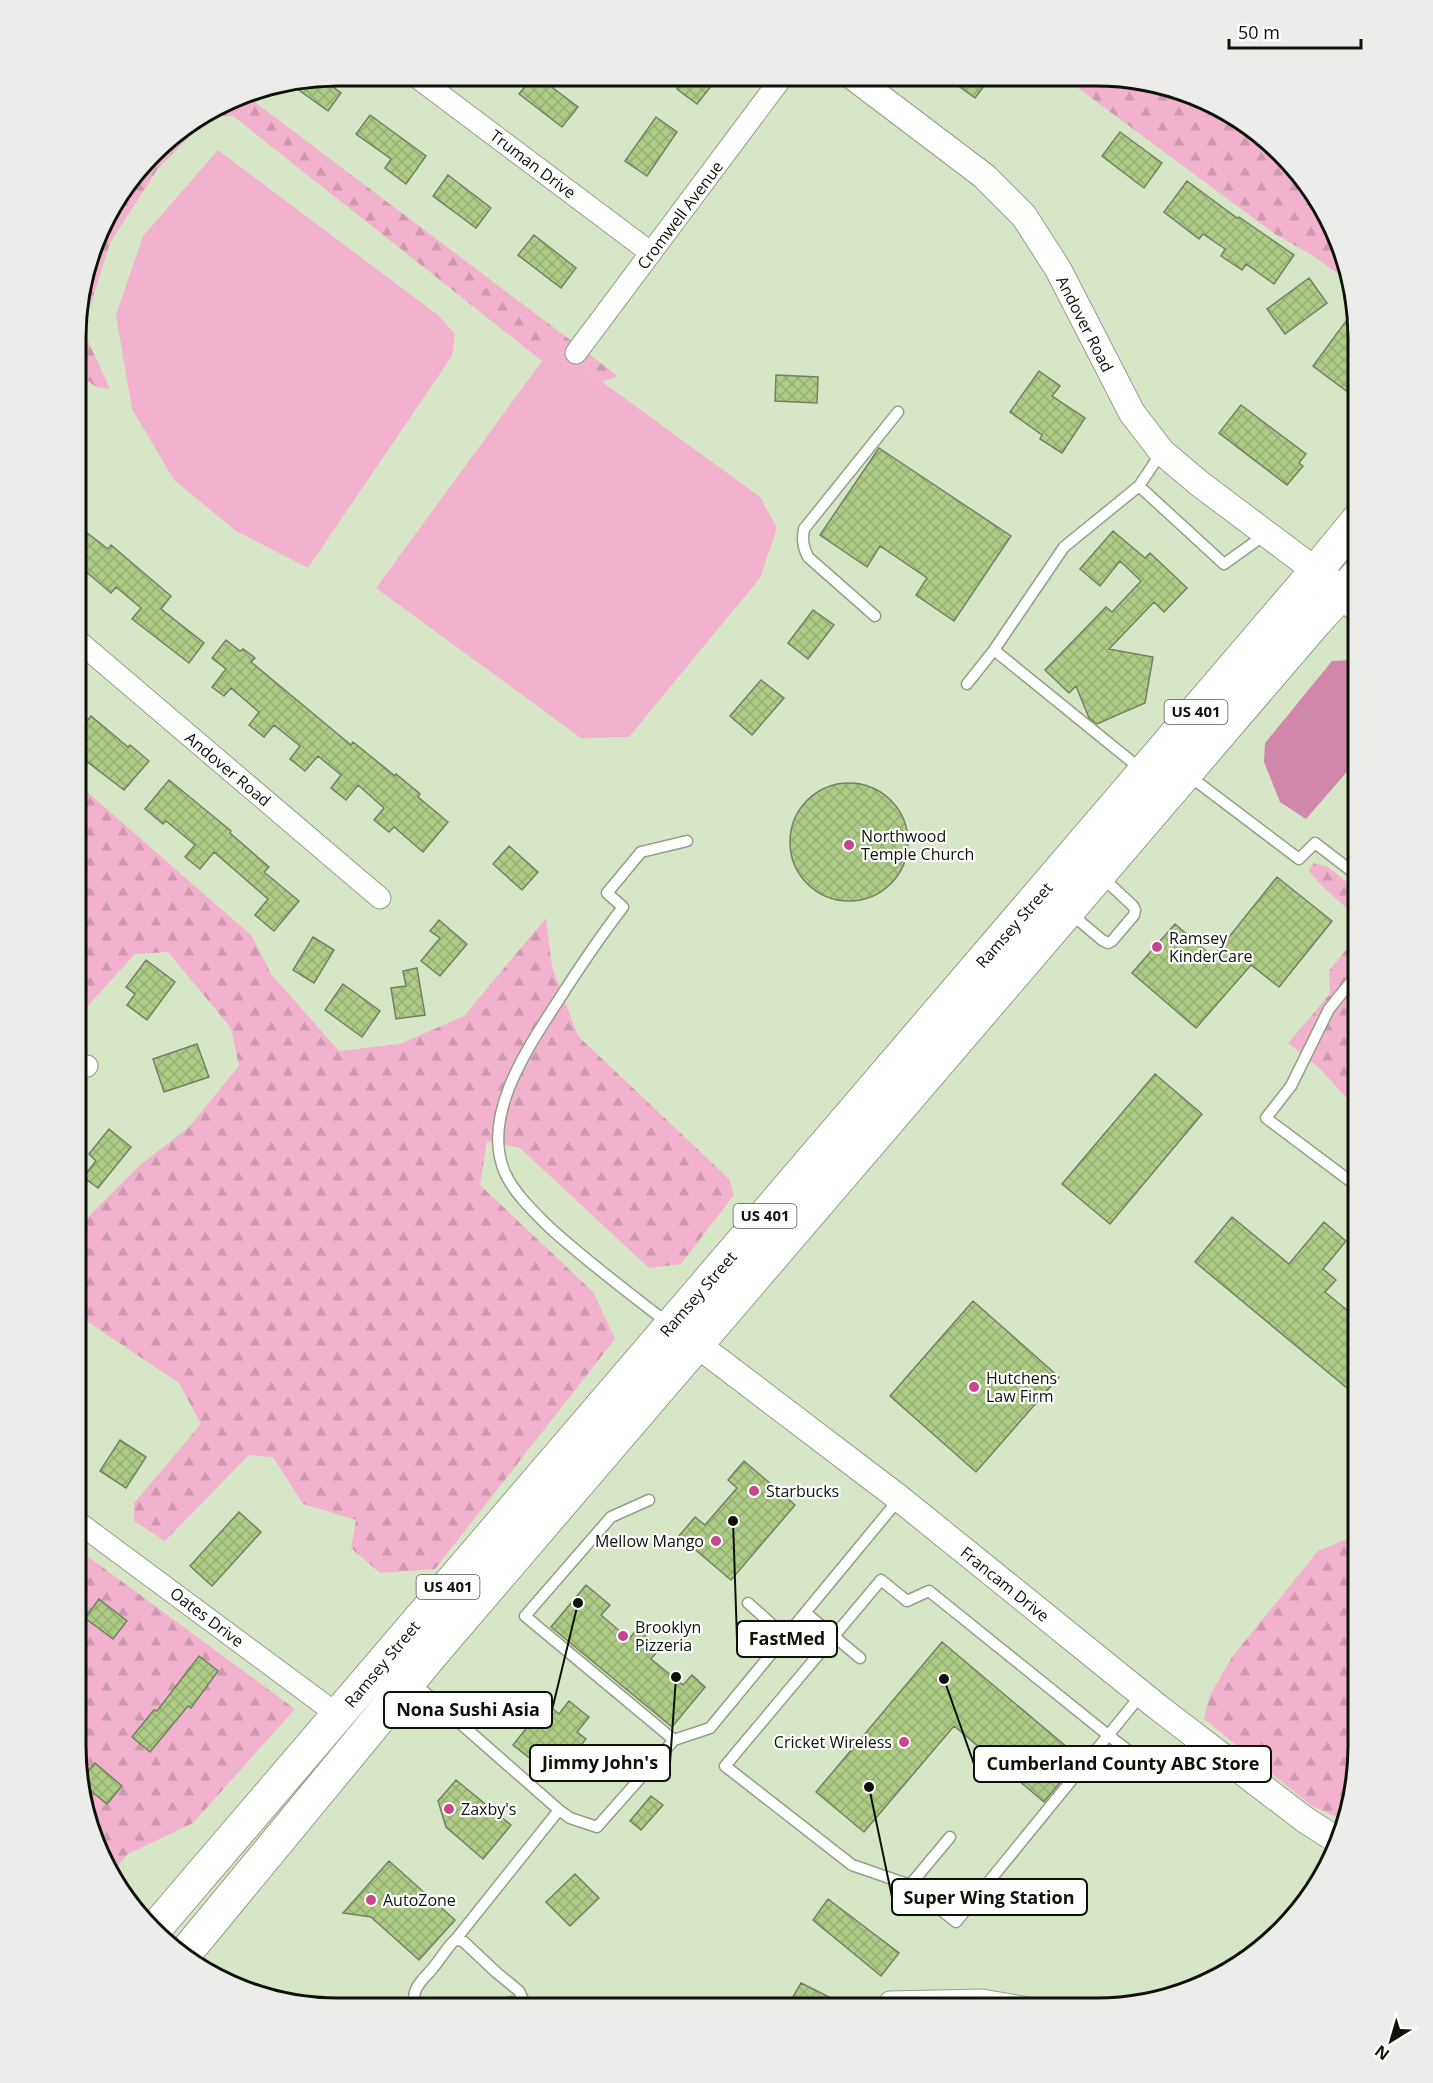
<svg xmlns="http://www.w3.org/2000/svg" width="1433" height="2083" viewBox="0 0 1433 2083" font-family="'Open Sans',sans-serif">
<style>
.grass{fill:#f2b2ce}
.forest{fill:url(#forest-firs)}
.water{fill:#d187a9}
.building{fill:url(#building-cross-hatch);stroke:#738064;stroke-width:1.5}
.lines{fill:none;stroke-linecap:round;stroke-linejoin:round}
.service-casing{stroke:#94a084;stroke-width:13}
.minor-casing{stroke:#94a084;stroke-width:23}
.tertiary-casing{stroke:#94a084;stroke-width:28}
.secondary-casing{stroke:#94a084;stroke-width:32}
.primary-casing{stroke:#94a084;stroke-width:35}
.service{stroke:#fff;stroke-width:10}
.minor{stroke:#fff;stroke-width:21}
.tertiary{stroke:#fff;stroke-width:26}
.secondary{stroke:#fff;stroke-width:30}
.primary{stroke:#fff;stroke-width:33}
.poi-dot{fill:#c9468d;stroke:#fff;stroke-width:2}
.labels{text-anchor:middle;stroke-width:4.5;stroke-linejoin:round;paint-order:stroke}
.shield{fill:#fff;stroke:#565952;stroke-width:1.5}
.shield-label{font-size:15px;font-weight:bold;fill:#0e1208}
.street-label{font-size:16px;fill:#0e1208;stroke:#fff}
.poi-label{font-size:16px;fill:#0e1208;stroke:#fff;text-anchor:start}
.rim{fill:none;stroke:#0e1208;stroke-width:3}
.leader{fill:none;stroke:#0e1208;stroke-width:2}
.callout-dot{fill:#0e1208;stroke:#fff;stroke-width:2}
.callout{fill:#fff;stroke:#0e1208;stroke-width:2}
.callout-label{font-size:18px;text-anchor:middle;font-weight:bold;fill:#0e1208}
</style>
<defs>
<pattern id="forest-firs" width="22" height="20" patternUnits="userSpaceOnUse" patternTransform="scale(1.5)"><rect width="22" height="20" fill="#f2b2ce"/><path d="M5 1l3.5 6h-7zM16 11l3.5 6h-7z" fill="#ce98af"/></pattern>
<pattern id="building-cross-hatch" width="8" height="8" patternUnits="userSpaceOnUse" patternTransform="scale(1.5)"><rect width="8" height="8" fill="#adcb84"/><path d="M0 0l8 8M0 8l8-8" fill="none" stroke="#94ad70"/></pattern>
</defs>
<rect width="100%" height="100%" fill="#d8e6c8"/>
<path class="grass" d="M 218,150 L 438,315 L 455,334 L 452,356 L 308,568 L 236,531 L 174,480 L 132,409 L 116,315 L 143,236 Z
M 553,346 L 760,497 L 777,528 L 760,578 L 629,737 L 581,738 L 376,588 Z"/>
<path class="forest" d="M 1063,77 L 1130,77 L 1195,95 L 1255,129 L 1331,222 L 1344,278 L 1312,255 L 1275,234 Z
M 244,94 L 618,376 L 602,382 L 553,346 L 542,361 L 233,116 L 209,116 L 157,170 L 110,243 L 83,330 L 110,389 L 96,387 L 77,372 L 77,303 L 110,207 L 165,140 Z
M 77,783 L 252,936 L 271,974 L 339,1051 L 400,1044 L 464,1016 L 546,918 L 552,967 L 578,1036 L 729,1179 L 734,1195 L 681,1264 L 649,1268 L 520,1148 L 487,1141 L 480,1185 L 593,1292 L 615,1339 L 435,1569 L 380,1573 L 351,1548 L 356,1520 L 303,1504 L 273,1457 L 249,1455 L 165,1541 L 134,1521 L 134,1503 L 201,1424 L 179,1383 L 76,1314 L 76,1229 L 139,1166 L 188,1128 L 239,1066 L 231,1028 L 168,952 L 135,954 L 76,1019 Z
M 1314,863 L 1328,867 L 1358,891 L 1358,918 C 1348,909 1311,878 1309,870 Z
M 1358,935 L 1358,1106 L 1345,1096 L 1319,1068 L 1288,1043 L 1330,994 L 1329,971 Z
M 1347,1539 L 1357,1543 L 1357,1763 L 1346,1821 L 1312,1806 L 1204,1719 L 1210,1695 L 1232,1657 L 1318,1551 Z
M 75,1547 L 295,1709 L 193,1823 L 128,1854 L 111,1874 L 102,1861 L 75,1745 Z"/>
<path class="water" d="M 1350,660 L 1358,664 L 1358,759 L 1306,819 L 1280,802 L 1264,762 L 1265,743 L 1332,661 Z"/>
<path class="building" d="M 534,76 L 537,76 L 578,107 L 562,127 L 519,94 Z
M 687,76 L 719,76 L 697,104 L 677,89 Z
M 946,77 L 991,77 L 975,98 Z
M 321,78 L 341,93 L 328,111 L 289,83 Z
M 370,115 L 426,156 L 406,184 L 385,168 L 391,159 L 356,134 Z
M 656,117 L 677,132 L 647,176 L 625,161 Z
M 1120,132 L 1162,163 L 1144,188 L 1102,156 Z
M 448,175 L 491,208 L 476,228 L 433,196 Z
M 1187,181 L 1237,218 L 1239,217 L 1294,255 L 1274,284 L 1246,264 L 1242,270 L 1221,256 L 1225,249 L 1203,234 L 1199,239 L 1164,212 Z
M 534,235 L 576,268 L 561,288 L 518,255 Z
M 1309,278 L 1327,303 L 1285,334 L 1267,309 Z
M 1352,313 L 1358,338 L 1358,381 L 1349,393 L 1313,366 Z
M 1039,371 L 1060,386 L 1052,396 L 1085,418 L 1062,453 L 1040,439 L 1042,435 L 1010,412 Z
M 776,375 L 818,377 L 817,403 L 775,401 Z
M 1241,405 L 1306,454 L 1299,463 L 1303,466 L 1287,485 L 1219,433 Z
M 879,448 L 1011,536 L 954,621 L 916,595 L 927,578 L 880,546 L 867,567 L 820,535 Z
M 77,525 L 108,549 L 111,545 L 171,596 L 161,609 L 204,643 L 189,663 L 132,619 L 141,608 L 116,587 L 111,593 L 77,564 Z
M 1113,531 L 1145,558 L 1150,553 L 1187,588 L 1164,612 L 1154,602 L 1109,649 L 1153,657 L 1145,703 L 1097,724 L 1089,718 L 1076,686 L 1069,693 L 1045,670 L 1106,607 L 1112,612 L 1141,581 L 1120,561 L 1100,586 L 1080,569 Z
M 813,610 L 834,625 L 808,659 L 788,643 Z
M 226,640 L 240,651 L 243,649 L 255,658 L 251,662 L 351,745 L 353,742 L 395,776 L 396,774 L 420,794 L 418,797 L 448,822 L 423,852 L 394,827 L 389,832 L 374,820 L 384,808 L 358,785 L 346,800 L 331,788 L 341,775 L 318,756 L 305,771 L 290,759 L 300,746 L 274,725 L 264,737 L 249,725 L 259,712 L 231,688 L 224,696 L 212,687 L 226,669 L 212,658 Z
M 761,680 L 784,698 L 752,735 L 730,716 Z
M 91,716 L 128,747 L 130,745 L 149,761 L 124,790 L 77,754 L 77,733 Z
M 169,780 L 231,831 L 230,833 L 269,867 L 264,872 L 299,901 L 274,931 L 255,915 L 268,899 L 214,852 L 200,869 L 185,857 L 195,845 L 166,821 L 163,824 L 145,809 Z
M790 842a59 59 0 1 1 118 0a59 59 0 1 1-118 0Z
M 509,846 L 538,872 L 522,890 L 493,864 Z
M 1277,877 L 1332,921 L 1279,987 L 1251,965 L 1196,1028 L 1132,973 L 1175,924 L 1213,957 Z
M 439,920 L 467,944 L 440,976 L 421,961 L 440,938 L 430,931 Z
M 313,937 L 334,950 L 314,983 L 293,970 Z
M 146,960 L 175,982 L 147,1020 L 127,1005 L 135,994 L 126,987 Z
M 417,968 L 425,1015 L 396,1019 L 391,988 L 406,986 L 403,971 Z
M 343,984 L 380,1011 L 362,1037 L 325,1010 Z
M 197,1044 L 209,1077 L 164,1092 L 153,1059 Z
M 1155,1074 L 1202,1114 L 1110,1224 L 1062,1184 Z
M 109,1129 L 131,1147 L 98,1188 L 83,1177 L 96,1161 L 89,1154 Z
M 1232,1217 L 1289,1264 L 1324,1222 L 1346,1241 L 1323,1269 L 1336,1280 L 1325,1292 L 1358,1319 L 1358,1375 L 1347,1388 L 1195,1262 Z
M 973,1301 L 1059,1377 L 976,1472 L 890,1396 Z
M 120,1440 L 146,1457 L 126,1488 L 100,1471 Z
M 744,1461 L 795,1505 L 731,1580 L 679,1536 L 695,1517 L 705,1525 L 737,1488 L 728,1480 Z
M 239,1512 L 261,1532 L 212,1586 L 190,1566 Z
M 586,1585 L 610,1605 L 601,1615 L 629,1639 L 637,1629 L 660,1648 L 651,1659 L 683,1685 L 692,1675 L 705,1687 L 672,1727 L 551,1627 Z
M 99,1599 L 127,1621 L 113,1639 L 85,1618 Z
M 942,1642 L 1080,1758 L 1044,1802 L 954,1726 L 864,1832 L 816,1792 Z
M 199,1656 L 218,1671 L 191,1708 L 188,1706 L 150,1752 L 132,1737 L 154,1710 L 157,1711 Z
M 569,1701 L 589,1717 L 577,1732 L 586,1739 L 555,1778 L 513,1745 L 546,1703 L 559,1714 Z
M 95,1763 L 122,1786 L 107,1804 L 84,1785 L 82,1777 Z
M 456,1780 L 511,1825 L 483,1859 L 446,1827 L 438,1801 Z
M 651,1796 L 663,1805 L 641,1830 L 630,1821 Z
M 389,1861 L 455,1920 L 419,1960 L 371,1917 L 343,1913 Z
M 575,1874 L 599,1898 L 570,1926 L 546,1902 Z
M 828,1899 L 899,1953 L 881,1976 L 813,1920 Z
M 801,1983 L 849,2007 L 787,2007 Z"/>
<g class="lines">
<defs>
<path id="service" d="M 1139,486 L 1224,564 L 1266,534
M 875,616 L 808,557 C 803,547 802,540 804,529 L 898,412
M 967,684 L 994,650
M 1142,770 L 994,650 L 1064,547 L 1139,486 L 1161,453
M 1188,775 L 1299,859 L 1315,843 L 1358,876
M 1070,913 L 1102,940 L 1108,943 L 1112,941 L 1134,915 L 1135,910 L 1133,906 L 1101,876
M 1358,1187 L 1266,1118 L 1291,1086 L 1329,1009 L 1358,973
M 669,1324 C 628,1292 586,1261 548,1226 C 533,1211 514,1193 505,1173 C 480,1116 529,1046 558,1001 C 579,968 600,937 623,907 L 607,893 L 641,852 L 687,841
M 649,1500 L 611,1517 L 525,1616 L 674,1740
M 748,1603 L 786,1637
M 806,1613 L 860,1658
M 412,1681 L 559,1810 L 456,1939
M 1135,1756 L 1108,1735 L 929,1591 L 907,1601 L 881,1580 L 725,1766 L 852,1865 L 910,1885 L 956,1922 L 1141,1695
M 559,1810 L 570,1818 L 597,1827 L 674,1740 L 710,1728 L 899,1499
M 910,1885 L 950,1837
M 416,2006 C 409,1990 423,1980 432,1969 C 441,1959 446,1948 456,1939 L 464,1942 L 497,1973 L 519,1991 L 526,2006
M 494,2006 L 511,2002 L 524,2006"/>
<path id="minor" d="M 414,75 L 651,253
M 576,353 L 783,76
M 77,640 L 380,898
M 76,1066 L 87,1066
M 75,1520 L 338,1715
M 890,2002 L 982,2000 L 1028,2008"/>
<path id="tertiary" d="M 852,76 L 984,176 L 1024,216 L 1058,269 L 1132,413 L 1162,452 L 1200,484 L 1316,571
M 682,1333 L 899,1498 L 1159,1708 L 1304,1819 L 1338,1841"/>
<path id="secondary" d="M 1323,577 L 1358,607"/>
<path id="primary" d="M 154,1930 L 1316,571 L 1358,520
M 183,1956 L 431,1655 L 1315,622 L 1358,575"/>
</defs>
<use href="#service" class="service-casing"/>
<use href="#minor" class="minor-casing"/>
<use href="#tertiary" class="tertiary-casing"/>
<use href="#secondary" class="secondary-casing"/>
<use href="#primary" class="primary-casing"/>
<use href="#service" class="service"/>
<use href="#minor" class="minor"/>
<use href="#tertiary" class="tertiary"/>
<use href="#secondary" class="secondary"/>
<use href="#primary" class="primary"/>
</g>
<g class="poi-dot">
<circle cx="849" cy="845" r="6"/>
<circle cx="1157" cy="947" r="6"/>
<circle cx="974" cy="1387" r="6"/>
<circle cx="754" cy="1491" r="6"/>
<circle cx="716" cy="1541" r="6"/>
<circle cx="623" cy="1636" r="6"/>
<circle cx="904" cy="1742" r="6"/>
<circle cx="449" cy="1809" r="6"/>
<circle cx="371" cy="1900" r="6"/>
</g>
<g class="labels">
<g class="shield">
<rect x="1164.5" y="700" width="63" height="24" rx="4.5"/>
<rect x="733.5" y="1204" width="63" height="24" rx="4.5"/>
<rect x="416.5" y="1575" width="63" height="24" rx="4.5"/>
</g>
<g class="shield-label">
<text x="1196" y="717">US 401</text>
<text x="765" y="1221">US 401</text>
<text x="448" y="1592">US 401</text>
</g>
<g class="street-label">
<text transform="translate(533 164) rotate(37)" y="6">Truman Drive</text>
<text transform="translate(680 215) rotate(-53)" y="6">Cromwell Avenue</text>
<text transform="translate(1085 324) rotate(63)" y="6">Andover Road</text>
<text transform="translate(228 769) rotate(40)" y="6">Andover Road</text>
<text transform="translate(1014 925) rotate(-49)" y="6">Ramsey Street</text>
<text transform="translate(698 1294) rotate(-49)" y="6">Ramsey Street</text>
<text transform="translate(1005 1584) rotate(39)" y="6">Francam Drive</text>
<text transform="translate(207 1617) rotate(37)" y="6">Oates Drive</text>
<text transform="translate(382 1664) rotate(-50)" y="6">Ramsey Street</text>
</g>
<g class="poi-label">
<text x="861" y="842">Northwood<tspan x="861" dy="18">Temple Church</tspan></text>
<text x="1169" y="944">Ramsey<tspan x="1169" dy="18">KinderCare</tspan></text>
<text x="986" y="1384">Hutchens<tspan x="986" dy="18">Law Firm</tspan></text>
<text x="766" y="1497">Starbucks</text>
<text x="704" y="1547" text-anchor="end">Mellow Mango</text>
<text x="635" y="1633">Brooklyn<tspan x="635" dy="18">Pizzeria</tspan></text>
<text x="892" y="1748" text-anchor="end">Cricket Wireless</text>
<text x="461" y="1815">Zaxby's</text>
<text x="383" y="1906">AutoZone</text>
</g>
</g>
<path d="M0 0H1433V2083H0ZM338 86H1096A252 252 0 0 1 1348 338V1746A252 252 0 0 1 1096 1998H338A252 252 0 0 1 86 1746V338A252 252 0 0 1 338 86Z" fill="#ececeb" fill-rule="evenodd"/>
<path class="rim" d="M338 86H1096A252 252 0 0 1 1348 338V1746A252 252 0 0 1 1096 1998H338A252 252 0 0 1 86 1746V338A252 252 0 0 1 338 86Z"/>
<path class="leader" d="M733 1521L737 1639M578 1603L552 1710M676 1677L670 1763M944 1679L974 1764M869 1787L892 1897"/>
<g class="callout-dot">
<circle cx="733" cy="1521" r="6"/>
<circle cx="578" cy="1603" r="6"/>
<circle cx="676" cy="1677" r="6"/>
<circle cx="944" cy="1679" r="6"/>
<circle cx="869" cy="1787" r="6"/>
</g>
<g class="callout">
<rect x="737" y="1621" width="100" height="36" rx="6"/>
<rect x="384" y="1692" width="168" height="36" rx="6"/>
<rect x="530" y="1745" width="140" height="36" rx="6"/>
<rect x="974" y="1746" width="297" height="36" rx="6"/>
<rect x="892" y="1879" width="195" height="36" rx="6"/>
</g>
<g class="callout-label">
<text x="787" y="1645">FastMed</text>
<text x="468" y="1716">Nona Sushi Asia</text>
<text x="600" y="1769">Jimmy John's</text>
<text x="1123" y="1770">Cumberland County ABC Store</text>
<text x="989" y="1904">Super Wing Station</text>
</g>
<g transform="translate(1391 2041) rotate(217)" stroke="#ffffff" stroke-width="4.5" paint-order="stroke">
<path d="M0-4.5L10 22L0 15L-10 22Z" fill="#0e1208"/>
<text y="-9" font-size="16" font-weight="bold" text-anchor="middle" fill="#0e1208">N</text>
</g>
<path d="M1229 39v9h132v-9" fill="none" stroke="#0e1208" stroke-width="3"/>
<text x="1238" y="39" font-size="18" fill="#0e1208" stroke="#ffffff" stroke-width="4.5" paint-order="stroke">50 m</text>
</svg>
